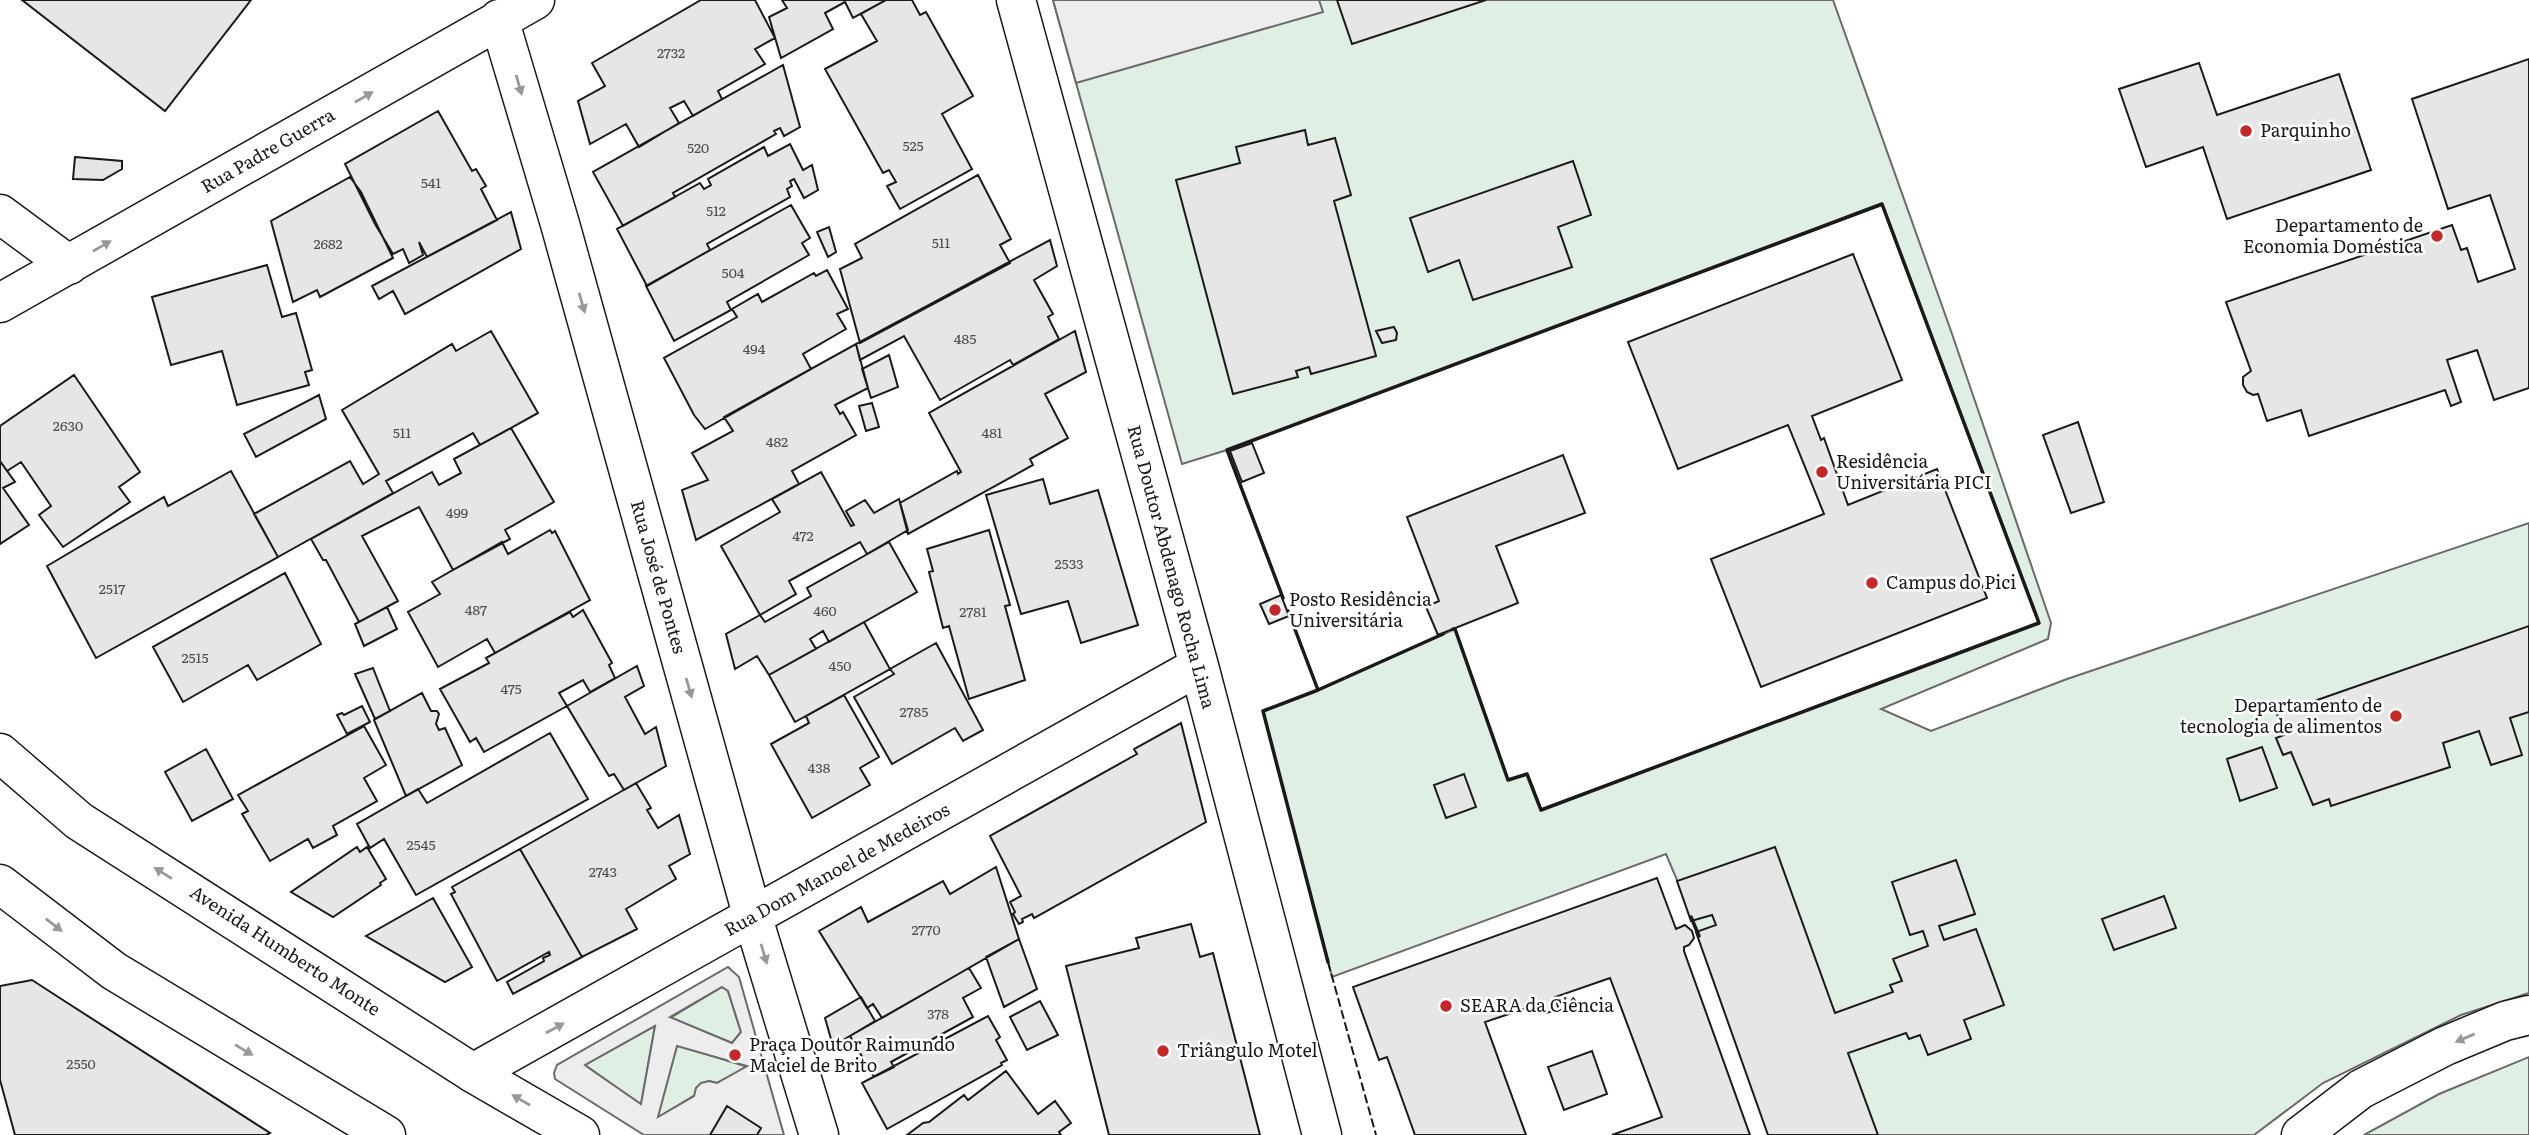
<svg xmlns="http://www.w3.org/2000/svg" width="2529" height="1135" viewBox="0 0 2529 1135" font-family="Literata,serif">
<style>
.green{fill:#e0efe3;stroke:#6a6a6a;stroke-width:2}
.parking{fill:#ededed;stroke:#6a6a6a;stroke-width:2;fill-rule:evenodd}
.building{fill:#e6e6e6;stroke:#1a1a1a;stroke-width:2}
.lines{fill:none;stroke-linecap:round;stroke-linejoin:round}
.street-casing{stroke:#1a1a1a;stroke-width:41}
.primary-casing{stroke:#1a1a1a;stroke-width:41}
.street{stroke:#fff;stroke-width:38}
.primary{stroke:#fff;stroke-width:38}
.fence{stroke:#1a1a1a;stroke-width:2;stroke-dasharray:9 3.5;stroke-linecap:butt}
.wall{stroke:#1a1a1a;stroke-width:3.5}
.oneway{fill:#989898}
.poi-dot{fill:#c62828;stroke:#fff;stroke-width:2.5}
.labels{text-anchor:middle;stroke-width:5;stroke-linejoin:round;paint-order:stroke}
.number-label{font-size:14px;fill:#4d4d4d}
.poi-label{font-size:18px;fill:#1a1a1a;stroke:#fff;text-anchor:start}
.street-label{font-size:18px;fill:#1a1a1a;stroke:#fff}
</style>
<rect width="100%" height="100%" fill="#fff"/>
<path class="green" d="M 1053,0 L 1833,0 L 1951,331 L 2051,623 L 2048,639 L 1881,709 L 1931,731 L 2067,679 L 2529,523 L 2529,993 L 2461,1015 L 2323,1083 L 2254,1135 L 1772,1135 L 1680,887 L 1666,854 L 1332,977 L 1263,711 L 1318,690 L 1455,629 L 1508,780 L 1527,774 L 1541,810 L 2039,622 L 1882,205 L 1227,450 L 1182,464 Z
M 722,987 L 728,991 L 741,1032 L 732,1043 L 670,1018 Z
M 655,1026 L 641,1105 L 585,1065 Z
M 677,1045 L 748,1067 L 717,1083 L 709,1081 L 696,1088 L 695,1095 L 657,1118 Z
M 2529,1057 L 2529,1135 L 2364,1135 L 2439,1094 Z"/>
<path class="parking" d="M 1053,0 L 1319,0 L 1323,12 L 1076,83 Z
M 728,967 L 739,977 L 784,1135 L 644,1135 L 555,1079 L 554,1073 L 557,1065 ZM 722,987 L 728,991 L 741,1032 L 732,1043 L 670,1017 ZM 655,1026 L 641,1104 L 586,1066 L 585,1065 ZM 677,1046 L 747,1066 L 717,1083 L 709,1081 L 701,1083 L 696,1088 L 694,1096 L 658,1117 Z"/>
<path class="building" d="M 22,0 L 251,0 L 165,111 Z
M 701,0 L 755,0 L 775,38 L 755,49 L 765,64 L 718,91 L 722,99 L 693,116 L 684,101 L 670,108 L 679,123 L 639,147 L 626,124 L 590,144 L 578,101 L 605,86 L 592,63 Z
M 782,0 L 886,0 L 853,18 L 845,2 L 825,13 L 833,29 L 781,58 L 769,17 L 787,8 Z
M 886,0 L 912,0 L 920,15 L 926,12 L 973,96 L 942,114 L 972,169 L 900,209 L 887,186 L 896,182 L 889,170 L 883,173 L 825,69 L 877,41 L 861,14 Z
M 1337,0 L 1486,0 L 1352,44 Z
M 2529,59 L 2529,388 L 2494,400 L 2477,350 L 2447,360 L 2461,402 L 2451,406 L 2445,390 L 2309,436 L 2301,410 L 2267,421 L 2258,394 L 2253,395 L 2247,392 L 2243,385 L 2243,377 L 2251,371 L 2226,302 L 2452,225 L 2461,250 L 2467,248 L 2478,282 L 2515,269 L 2490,195 L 2448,209 L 2412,99 Z
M 2199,63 L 2217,115 L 2339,74 L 2371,170 L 2227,219 L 2203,147 L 2146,167 L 2119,89 Z
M 783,65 L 800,127 L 784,136 L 780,128 L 774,131 L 776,134 L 673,193 L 675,197 L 623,226 L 593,172 Z
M 438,111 L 472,171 L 476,169 L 486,186 L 481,189 L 497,220 L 427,257 L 419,242 L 423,255 L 409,263 L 403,249 L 393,254 L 375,224 L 345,164 Z
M 1305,130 L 1308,145 L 1335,138 L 1351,195 L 1334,201 L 1376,356 L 1311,374 L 1309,367 L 1296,371 L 1298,377 L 1233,394 L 1176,180 L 1240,163 L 1236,147 Z
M 790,144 L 803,170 L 812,165 L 818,190 L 804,198 L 794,179 L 790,181 L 792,186 L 787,189 L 790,197 L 707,244 L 710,250 L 647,286 L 617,229 L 700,183 L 704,189 L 711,185 L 708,179 L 764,147 L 768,156 Z
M 75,157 L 122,161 L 122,169 L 103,180 L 73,179 Z
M 1573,161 L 1591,215 L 1558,227 L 1572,267 L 1473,300 L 1459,260 L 1428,272 L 1410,218 Z
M 978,175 L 1011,239 L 1000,245 L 1010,263 L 860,343 L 840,269 L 862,258 L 855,244 Z
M 350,177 L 361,192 L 393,258 L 320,297 L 317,290 L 293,302 L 271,221 Z
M 791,205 L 810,238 L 802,243 L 809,255 L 727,302 L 731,310 L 674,341 L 646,286 Z
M 511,212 L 521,249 L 405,314 L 393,291 L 379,299 L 372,286 Z
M 829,227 L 836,252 L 828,257 L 817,232 Z
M 1050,240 L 1057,266 L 1034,280 L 1053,314 L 1048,317 L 1059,339 L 1013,365 L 1010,360 L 940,400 L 904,336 L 860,360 L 856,344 Z
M 1853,254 L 1902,380 L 1812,416 L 1821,440 L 1824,438 L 1848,505 L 1937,469 L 1987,598 L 1761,687 L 1711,559 L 1824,514 L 1788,425 L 1678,469 L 1628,342 Z
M 267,265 L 282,317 L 296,313 L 312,370 L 305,372 L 309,385 L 237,405 L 222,351 L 171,365 L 152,297 Z
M 827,270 L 848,309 L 837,314 L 846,329 L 803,354 L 811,369 L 705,429 L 694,415 L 664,358 L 737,317 L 732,309 L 758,294 L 762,302 L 814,273 L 816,276 Z
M 1394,327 L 1397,333 L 1396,340 L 1382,343 L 1376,331 Z
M 491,331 L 538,413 L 480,445 L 473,433 L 386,481 L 393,493 L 278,557 L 254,514 L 350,461 L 363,484 L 379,474 L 342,410 L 452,344 L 456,351 Z
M 1075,331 L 1086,372 L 1045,394 L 1068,438 L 1030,459 L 1033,465 L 908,534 L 900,503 L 957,471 L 958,474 L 961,472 L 929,413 Z
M 856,344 L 868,388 L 835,405 L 840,414 L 843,412 L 856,435 L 792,471 L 799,484 L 696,540 L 682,490 L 708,480 L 692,453 L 733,431 L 724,417 Z
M 889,355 L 898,387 L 871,398 L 862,369 Z
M 74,375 L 140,472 L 119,487 L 130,502 L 63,547 L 39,515 L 51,506 L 21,462 L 7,471 L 0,461 L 0,426 Z
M 319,395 L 326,419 L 256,457 L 244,434 Z
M 872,403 L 879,427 L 866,431 L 859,406 Z
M 2078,422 L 2104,502 L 2071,513 L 2043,435 Z
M 511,428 L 554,502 L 505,530 L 510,539 L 453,570 L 419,507 L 362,536 L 398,601 L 359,622 L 326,560 L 323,560 L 311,539 L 432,472 L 439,485 L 461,473 L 454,459 Z
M 1252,443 L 1264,473 L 1242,482 L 1230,451 Z
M 1563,455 L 1585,513 L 1496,546 L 1518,603 L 1438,635 L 1426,607 L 1439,601 L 1407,517 Z
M 0,461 L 15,482 L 3,488 L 29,525 L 0,544 Z
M 231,471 L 278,557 L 96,658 L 47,566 L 164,497 L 168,506 Z
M 821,472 L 851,526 L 854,525 L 846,511 L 865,500 L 874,513 L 899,499 L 908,530 L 867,554 L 860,542 L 789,581 L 796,594 L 760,615 L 721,546 L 780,512 L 772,499 Z
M 1043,479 L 1050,504 L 1098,490 L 1138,625 L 1081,643 L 1068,601 L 1021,614 L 986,495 Z
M 550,530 L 552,533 L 555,531 L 590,600 L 495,653 L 487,639 L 438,667 L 408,612 L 440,594 L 432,582 L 502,542 L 508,554 Z
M 989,530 L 1010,605 L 1005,606 L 1025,680 L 969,699 L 949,626 L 943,628 L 929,572 L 933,571 L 927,549 Z
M 889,542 L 917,592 L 829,642 L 823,631 L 810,639 L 816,649 L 769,675 L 757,656 L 735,669 L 726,634 L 760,615 L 765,622 L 811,596 L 807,588 Z
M 285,573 L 321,644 L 257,680 L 248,665 L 183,702 L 153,647 Z
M 1281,595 L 1289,616 L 1269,624 L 1260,604 Z
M 387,607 L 397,629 L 364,646 L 355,624 Z
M 583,610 L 612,663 L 609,665 L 615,678 L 590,692 L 583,680 L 559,693 L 567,706 L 484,752 L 476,738 L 470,742 L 440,689 L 489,663 L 486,658 L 570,612 L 573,617 Z
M 864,622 L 890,669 L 795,722 L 769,675 Z
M 2529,626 L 2529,712 L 2510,718 L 2522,755 L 2491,765 L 2479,731 L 2443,743 L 2450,767 L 2331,806 L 2329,799 L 2313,805 L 2291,752 L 2283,755 L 2276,738 L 2284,735 L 2277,714 Z
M 936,643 L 983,730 L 963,741 L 955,728 L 892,764 L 854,697 L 894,674 L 890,669 Z
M 637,666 L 644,686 L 625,697 L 645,734 L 656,727 L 666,766 L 624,790 L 614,774 L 609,776 L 567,706 Z
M 373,668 L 390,711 L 375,719 L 355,674 Z
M 422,693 L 431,711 L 437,711 L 439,714 L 436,724 L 439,730 L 445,728 L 462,765 L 406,796 L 374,720 Z
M 844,695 L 879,757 L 860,768 L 870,785 L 812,818 L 771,744 L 809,723 L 806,716 Z
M 362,706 L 370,722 L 347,734 L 337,715 L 342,713 L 344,715 Z
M 1181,723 L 1206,822 L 1034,918 L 1032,914 L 1022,919 L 1023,922 L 1019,924 L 1013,914 L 1015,912 L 1010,902 L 1021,896 L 990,836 L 1137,754 L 1134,749 Z
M 364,726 L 386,765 L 364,778 L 377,801 L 333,826 L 337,835 L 313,848 L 308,839 L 270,861 L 242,814 L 248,811 L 238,795 Z
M 550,733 L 588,799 L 416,895 L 384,839 L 370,848 L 357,824 L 418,789 L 427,803 Z
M 2262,747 L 2277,788 L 2240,801 L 2227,759 Z
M 206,749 L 233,799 L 192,821 L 165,772 Z
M 1464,774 L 1476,807 L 1446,818 L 1434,785 Z
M 636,783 L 651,808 L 647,810 L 658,828 L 679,815 L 690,854 L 669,866 L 676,879 L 626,909 L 637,929 L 582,957 L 520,849 Z
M 357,847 L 360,852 L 367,847 L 386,879 L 380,883 L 381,885 L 333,917 L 291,892 Z
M 1775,847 L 1835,1013 L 1893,992 L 1890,985 L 1902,981 L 1893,959 L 1928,946 L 1923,931 L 1910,935 L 1892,882 L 1956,860 L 1975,914 L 1939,926 L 1944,940 L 1976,929 L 2004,1005 L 1964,1020 L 1971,1039 L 1928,1055 L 1920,1035 L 1909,1039 L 1906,1033 L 1848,1053 L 1878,1135 L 1768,1135 L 1696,932 L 1716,925 L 1712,915 L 1691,921 L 1677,881 Z
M 520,849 L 582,957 L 513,994 L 507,982 L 544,961 L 543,958 L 550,955 L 549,952 L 497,981 L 451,894 L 455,892 L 452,887 Z
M 996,867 L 1019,939 L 882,1018 L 873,1004 L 867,1008 L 819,931 L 861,907 L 868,922 L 943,881 L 950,894 Z
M 1657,878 L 1676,929 L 1685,925 L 1692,931 L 1694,938 L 1689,945 L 1684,947 L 1684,951 L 1750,1135 L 1612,1135 L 1662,1117 L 1610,978 L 1555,997 L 1559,1009 L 1546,1013 L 1542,1003 L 1485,1022 L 1526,1135 L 1415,1135 L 1387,1057 L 1379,1060 L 1353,987 Z
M 2164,896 L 2176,928 L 2114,950 L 2102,919 Z
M 433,898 L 472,967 L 445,982 L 366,936 Z
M 1191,924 L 1200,957 L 1213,953 L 1260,1135 L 1109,1135 L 1066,966 L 1139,948 L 1136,938 Z
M 1019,939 L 1037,989 L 1004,1007 L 986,957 Z
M 969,968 L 981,988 L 963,998 L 973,1017 L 891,1062 L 894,1067 L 874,1077 L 850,1036 Z
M 32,980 L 66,1002 L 270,1133 L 266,1135 L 15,1135 L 0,1080 L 0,986 Z
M 861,997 L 875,1021 L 833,1046 L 825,1018 Z
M 1040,1001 L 1058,1035 L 1027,1050 L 1010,1017 Z
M 988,1016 L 1000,1037 L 996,1040 L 1007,1060 L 1001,1063 L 1002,1065 L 887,1129 L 862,1083 Z
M 1592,1051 L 1607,1094 L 1564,1110 L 1548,1067 Z
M 1006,1071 L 1038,1114 L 1055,1101 L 1071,1123 L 1059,1132 L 1061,1135 L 907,1135 L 923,1123 L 929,1122 L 964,1095 L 968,1100 Z
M 727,1106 L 761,1128 L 757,1135 L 710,1135 Z"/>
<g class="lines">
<defs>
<path id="street" d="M 1016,0 L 1199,666 L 1322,1135
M 499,19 L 560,224 L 753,918 L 819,1135
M 0,214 L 69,265
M 0,303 L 535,0
M 473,1073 L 1199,666
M 2301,1135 L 2361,1089 L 2445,1046 L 2505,1021 L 2529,1015"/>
<path id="primary" d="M 0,753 L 79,821 L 473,1073 L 580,1135
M 0,884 L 114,971 L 386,1135"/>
</defs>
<use href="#street" class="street-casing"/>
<use href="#primary" class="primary-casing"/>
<use href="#street" class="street"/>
<use href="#primary" class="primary"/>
<path class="fence" d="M 1328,962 L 1376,1135"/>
<path class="wall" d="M 1283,598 L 1227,450 L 1882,204 L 2039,623 L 1541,810 L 1527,774 L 1508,780 L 1455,629 L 1453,629
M 1288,611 L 1318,690
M 1691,917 L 1699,936
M 1328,962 L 1263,711 L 1318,690 L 1443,634"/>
</g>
<defs><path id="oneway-solid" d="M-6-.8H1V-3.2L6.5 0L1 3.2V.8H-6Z" transform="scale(1.75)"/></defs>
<g class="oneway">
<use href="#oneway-solid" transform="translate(519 85) rotate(74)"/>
<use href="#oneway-solid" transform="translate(364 97) rotate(-30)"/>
<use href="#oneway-solid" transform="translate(102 246) rotate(-30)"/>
<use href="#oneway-solid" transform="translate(582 303) rotate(74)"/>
<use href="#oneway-solid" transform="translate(689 688) rotate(74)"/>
<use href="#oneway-solid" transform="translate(163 873) rotate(-148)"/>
<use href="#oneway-solid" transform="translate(54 925) rotate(38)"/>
<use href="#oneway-solid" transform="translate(764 954) rotate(73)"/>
<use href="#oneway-solid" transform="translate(555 1028) rotate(-29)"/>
<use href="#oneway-solid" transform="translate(2465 1038) rotate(157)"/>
<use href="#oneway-solid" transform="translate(244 1050) rotate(31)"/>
<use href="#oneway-solid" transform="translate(521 1100) rotate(-150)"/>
</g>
<g class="poi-dot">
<circle cx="2246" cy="131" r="7"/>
<circle cx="2437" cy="236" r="7"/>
<circle cx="1822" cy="472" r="7"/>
<circle cx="1872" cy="583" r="7"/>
<circle cx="1275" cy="610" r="7"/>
<circle cx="2396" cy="716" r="7"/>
<circle cx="1446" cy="1006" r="7"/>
<circle cx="1163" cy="1051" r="7"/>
<circle cx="735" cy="1055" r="7"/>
</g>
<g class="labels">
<g class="number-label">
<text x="671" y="58">2732</text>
<text x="913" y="151">525</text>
<text x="698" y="153">520</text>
<text x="431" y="188">541</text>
<text x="716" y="216">512</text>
<text x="941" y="248">511</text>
<text x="328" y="249">2682</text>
<text x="733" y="278">504</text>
<text x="965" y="344">485</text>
<text x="754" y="354">494</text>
<text x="68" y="431">2630</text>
<text x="402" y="438">511</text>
<text x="992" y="438">481</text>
<text x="777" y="447">482</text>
<text x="457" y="518">499</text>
<text x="803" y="541">472</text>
<text x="1069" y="569">2533</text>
<text x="112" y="594">2517</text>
<text x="476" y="615">487</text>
<text x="825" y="616">460</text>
<text x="973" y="617">2781</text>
<text x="195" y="663">2515</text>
<text x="840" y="671">450</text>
<text x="511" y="694">475</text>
<text x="914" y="717">2785</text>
<text x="819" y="773">438</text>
<text x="421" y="850">2545</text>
<text x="603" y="877">2743</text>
<text x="926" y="935">2770</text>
<text x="938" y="1019">378</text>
<text x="81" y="1069">2550</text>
</g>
<g class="poi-label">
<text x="2260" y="137">Parquinho</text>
<text x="2423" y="232" text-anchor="end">Departamento de<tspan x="2423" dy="21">Economia Doméstica</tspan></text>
<text x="1836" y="468">Residência<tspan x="1836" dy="21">Universitária PICI</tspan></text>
<text x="1886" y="589">Campus do Pici</text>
<text x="1289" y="606">Posto Residência<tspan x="1289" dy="21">Universitária</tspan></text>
<text x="2382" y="712" text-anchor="end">Departamento de<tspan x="2382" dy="21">tecnologia de alimentos</tspan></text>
<text x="1460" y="1012">SEARA da Ciência</text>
<text x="749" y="1051">Praça Doutor Raimundo<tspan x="749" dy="21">Maciel de Brito</tspan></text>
<text x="1177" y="1057">Triângulo Motel</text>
</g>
<g class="street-label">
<text transform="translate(268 151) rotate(-30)" y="6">Rua Padre Guerra</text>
<text transform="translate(1171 567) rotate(75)" y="6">Rua Doutor Abdenago Rocha Lima</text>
<text transform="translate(658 577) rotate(74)" y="6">Rua José de Pontes</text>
<text transform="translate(837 870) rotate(-29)" y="6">Rua Dom Manoel de Medeiros</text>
<text transform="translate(285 951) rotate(33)" y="6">Avenida Humberto Monte</text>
</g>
</g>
</svg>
